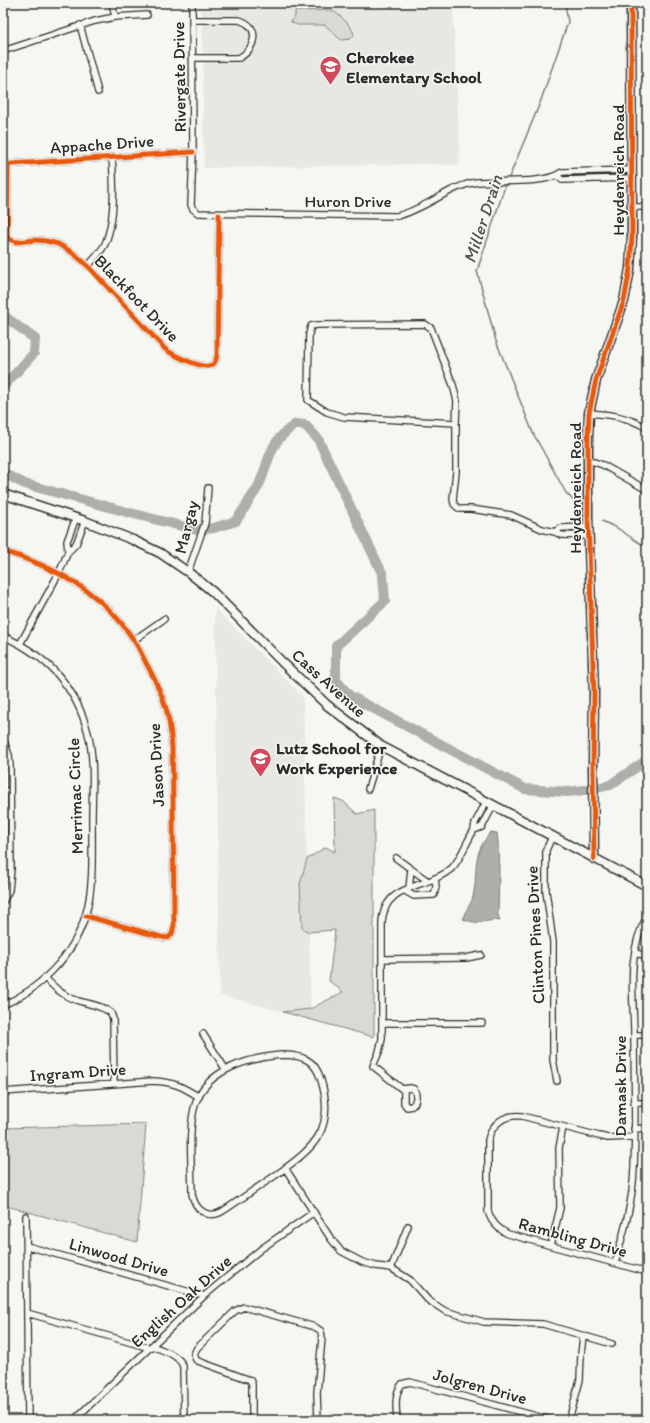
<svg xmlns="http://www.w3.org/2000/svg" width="650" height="1423" viewBox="0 0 650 1423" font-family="Itim,sans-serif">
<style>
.built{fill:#e7e7e3}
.green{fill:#d9d9d5;stroke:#828280}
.water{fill:#aeaeab;stroke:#7a7a78}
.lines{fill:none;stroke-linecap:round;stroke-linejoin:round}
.stream{stroke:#7a7a78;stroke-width:1.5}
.river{stroke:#aeaeab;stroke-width:10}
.street-casing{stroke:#2b2b2b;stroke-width:8}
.secondary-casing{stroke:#2b2b2b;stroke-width:11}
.street{stroke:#f6f6f2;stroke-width:5.5}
.secondary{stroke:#f6f6f2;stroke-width:8}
.cycleway-casing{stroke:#f6f6f2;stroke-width:8}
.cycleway{stroke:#e8590c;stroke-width:5}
.labels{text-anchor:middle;stroke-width:3;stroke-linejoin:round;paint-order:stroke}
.poi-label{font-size:17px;font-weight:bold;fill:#2b2b2b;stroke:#f6f6f2;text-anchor:start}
.street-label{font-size:17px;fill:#2b2b2b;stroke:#f6f6f2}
.water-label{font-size:18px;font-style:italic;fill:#525251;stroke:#f6f6f2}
</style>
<rect width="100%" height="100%" fill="#f6f6f2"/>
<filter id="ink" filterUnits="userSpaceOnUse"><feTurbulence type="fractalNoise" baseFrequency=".025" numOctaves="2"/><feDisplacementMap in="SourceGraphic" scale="8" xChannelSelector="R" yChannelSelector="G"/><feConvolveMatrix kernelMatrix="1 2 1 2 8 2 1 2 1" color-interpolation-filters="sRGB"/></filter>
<g filter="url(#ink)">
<path class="built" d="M 360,7 L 453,7 L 460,165 L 423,164 L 204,168 L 202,10 Z
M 215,608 L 303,697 L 311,1019 L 220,995 Z"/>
<path class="green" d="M 330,10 C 338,12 353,27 354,35 L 350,39 L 341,40 L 325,25 L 297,25 L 291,22 L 291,20 L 295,17 L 295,11 Z
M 334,798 L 343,801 L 357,814 L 374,810 L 374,1037 L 283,1012 L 310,1009 L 343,992 L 329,981 L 335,930 L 309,932 L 302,928 L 300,884 L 307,859 L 326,847 L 335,852 Z
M 146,1124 L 137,1242 L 3,1205 L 3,1128 Z"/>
<path class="water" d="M 491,832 L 497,833 L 498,841 L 499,869 L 498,915 L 500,921 C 492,919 488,922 480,922 C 474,923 469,921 463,919 C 464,912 469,907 472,900 C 480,872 469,857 491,832 Z"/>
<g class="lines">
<path class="stream" d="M 508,180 L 540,103 L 568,22 L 565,3
M 506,183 L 477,271 L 496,341 L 533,433 L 566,493 L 576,503
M 602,521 L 617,528 L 647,548"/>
<path class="river" d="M 3,315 L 35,339 L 34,353 L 3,387
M 3,473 L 25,484 L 138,515 L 197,530 L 214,528 L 236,521 C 243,510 251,498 258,487 C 271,459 267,443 296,424 L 305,425 L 318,439 L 383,575 L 385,601 L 336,646 L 336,680 L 350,696 L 525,789 L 568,792 L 593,789 L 610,785 L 647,760"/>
<defs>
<path id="street" d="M 112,3 L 115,17
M 192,3 L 193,152 L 191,205 L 193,209 L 198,213 L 397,216 C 426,209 449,186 477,182 C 498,180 545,185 562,172 L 631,170
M 192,20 L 239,20 C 261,26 256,49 239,58 L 192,58
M 80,25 L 98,92
M 3,51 L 95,21 L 115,17 L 147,15
M 193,152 L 12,164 L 8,165 L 7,235 L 9,239 L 16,242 L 36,240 L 46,241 L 58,244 L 73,253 L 88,266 L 165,349 C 174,356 183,359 193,363 C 205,367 215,370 217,355 L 219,215
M 557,176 L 562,180 L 631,178
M 632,207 L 647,207
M 88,266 C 94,259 101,252 105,244 C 115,221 114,182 112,157
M 425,324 L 431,328 L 453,385 L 457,401 L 456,423 L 344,417 L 327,412 L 308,400 L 309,334 L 311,326 L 317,325 Z
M 589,413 C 613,415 626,416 647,428
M 456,423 L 456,472 L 453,499 L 454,504 L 457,507 L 460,509 L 471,509 L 511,515 L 542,529 L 555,532
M 588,460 L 603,465 L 647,490
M 588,527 L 560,528 L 555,532 L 561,535 L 588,536
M 3,551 C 55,567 102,592 133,639 C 138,646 142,655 146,663 C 156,681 166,701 169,722 C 174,747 172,774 173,800 C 173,842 174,883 174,925 L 172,934 L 168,938 L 161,937 L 86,916
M 68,552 L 67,541 L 76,518
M 188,572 L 205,523 L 208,488
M 3,636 C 46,655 76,686 88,733 C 95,761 92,792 92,821 C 92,879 97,925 52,971 C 38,986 22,997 3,1005
M 134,640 L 164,619
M 20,644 L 59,573 L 68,552 L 76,544 L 85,521
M 3,739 L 9,755 L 10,766 L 11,869 L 9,890 L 3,902
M 368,789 L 381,746
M 3,791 L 10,792
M 486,802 L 475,823 L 474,830 L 482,827 L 493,806
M 552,837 L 546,850 L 546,891 L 553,942 L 553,1060 L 557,1081
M 396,858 L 411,869
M 409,889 L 411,869 L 428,881
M 405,891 L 414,896 L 434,895 L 436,887 L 435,878
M 635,953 L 647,956
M 382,959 L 466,958 L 481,955
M 45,978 C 54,987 63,996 76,1000 C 87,1004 102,1005 111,1013 L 113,1019 L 114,1084
M 382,1023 L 482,1023
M 203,1034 L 226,1070
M 634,1035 L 647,1035
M 281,1055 C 302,1055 315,1059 321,1080 C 336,1130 314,1148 276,1175 C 258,1187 241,1199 223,1211 C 208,1220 195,1210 192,1194 C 192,1167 187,1128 196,1102 C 208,1069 250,1058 281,1055 Z
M 404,1090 L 404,1103 L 407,1107 L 412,1106 C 417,1102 417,1094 414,1089 L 410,1088 L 402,1089 L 373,1066 L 379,1052 L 382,1039 L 382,923 C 384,881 428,890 452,868 C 460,860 467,841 474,830
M 3,1092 L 153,1081 C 173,1082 182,1086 199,1097
M 634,1103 L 647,1103
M 634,1129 L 647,1128
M 634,1137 L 608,1138 L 599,1136 L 522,1116 C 505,1114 492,1123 488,1140 L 488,1211 C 491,1222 498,1229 508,1234 L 647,1272
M 285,1168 L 331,1239 L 341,1251 L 362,1262 L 376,1266 L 391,1268 L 410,1280 L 428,1300 L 445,1311 L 484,1322 L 543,1324 L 612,1344
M 26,1216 L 28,1420
M 551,1245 L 560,1208 L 559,1148 L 563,1127
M 27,1246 L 204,1296
M 615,1263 C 624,1232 633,1201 634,1168 C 636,1122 634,1076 634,1031 C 633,994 627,950 647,917 L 646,911 L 647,909
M 391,1268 L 408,1226
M 27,1313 L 150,1348
M 152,1346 C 164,1351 178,1354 183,1366 L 184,1420
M 74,1420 L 204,1296 L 261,1249 L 314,1212
M 252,1420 L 252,1384 L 250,1380 L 198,1361 L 196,1360 L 194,1354 L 197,1348 L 235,1311 L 244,1307 L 315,1327 L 321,1331 L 322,1338 L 317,1393 L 318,1420
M 397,1420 C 396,1408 394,1394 402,1384 L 410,1382 L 551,1420
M 569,1420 L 580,1380 L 581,1354 L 583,1336"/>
<path id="secondary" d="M 3,494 L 85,521 L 133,540 L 160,553 L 188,572 L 213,592 L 282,662 L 327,705 L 381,746 L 647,886
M 594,859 L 593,767 L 594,693 L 588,517 L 588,437 L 589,413 L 596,380 L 624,301 L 630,269 L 632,236 L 631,3"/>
</defs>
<use href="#street" class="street-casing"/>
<use href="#secondary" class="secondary-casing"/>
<use href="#street" class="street"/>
<use href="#secondary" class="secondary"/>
<defs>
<path id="cycleway" d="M 193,152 L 12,164 L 8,165 L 7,235 L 9,239 L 16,242 L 36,240 L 46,241 L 58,244 L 73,253 L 88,266 L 165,349 C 174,356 183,359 193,363 C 205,367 215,370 217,355 L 219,215
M 3,551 C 55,567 102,592 133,639 C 138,646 142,655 146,663 C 156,681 166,701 169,722 C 174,747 172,774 173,800 C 173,842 174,883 174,925 L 172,934 L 168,938 L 161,937 L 86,916
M 594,859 L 593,767 L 594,693 L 588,517 L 588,437 L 589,413 L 596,380 L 624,301 L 630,269 L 632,236 L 631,3"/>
</defs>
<use href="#cycleway" class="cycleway-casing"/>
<use href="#cycleway" class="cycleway"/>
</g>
</g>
<defs>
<symbol id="school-pin" viewBox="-11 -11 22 30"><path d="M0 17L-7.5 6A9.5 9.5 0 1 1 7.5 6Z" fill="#d1495b" stroke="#f6f6f2"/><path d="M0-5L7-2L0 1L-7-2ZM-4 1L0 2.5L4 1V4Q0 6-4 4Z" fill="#fff"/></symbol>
</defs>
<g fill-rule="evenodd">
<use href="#school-pin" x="318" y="54" width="25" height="34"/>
<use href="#school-pin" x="248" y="746" width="25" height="34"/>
</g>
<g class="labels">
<g class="poi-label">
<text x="346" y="63">Cherokee<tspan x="346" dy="20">Elementary School</tspan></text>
<text x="276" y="754">Lutz School for<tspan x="276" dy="20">Work Experience</tspan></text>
</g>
<g class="street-label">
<text transform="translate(179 77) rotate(-91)" y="6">Rivergate Drive</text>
<text transform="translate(102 144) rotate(-4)" y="6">Appache Drive</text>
<text transform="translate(618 170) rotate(-90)" y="6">Heydenreich Road</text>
<text x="348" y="207">Huron Drive</text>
<text transform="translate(137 298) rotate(46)" y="6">Blackfoot Drive</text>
<text transform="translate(575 488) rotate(-90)" y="6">Heydenreich Road</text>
<text transform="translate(186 527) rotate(-76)" y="6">Margay</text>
<text transform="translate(329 683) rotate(42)" y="6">Cass Avenue</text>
<text transform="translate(156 765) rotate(-93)" y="6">Jason Drive</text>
<text transform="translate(75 796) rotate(-92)" y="6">Merrimac Circle</text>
<text transform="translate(535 935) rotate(-93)" y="6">Clinton Pines Drive</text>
<text transform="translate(78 1072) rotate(-4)" y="6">Ingram Drive</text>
<text transform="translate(620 1086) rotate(-90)" y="6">Damask Drive</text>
<text transform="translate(573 1237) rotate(15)" y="6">Rambling Drive</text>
<text transform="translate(119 1257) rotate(16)" y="6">Linwood Drive</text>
<text transform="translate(181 1301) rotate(-42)" y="6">English Oak Drive</text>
<text transform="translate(480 1386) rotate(15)" y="6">Jolgren Drive</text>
</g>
<g class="water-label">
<text transform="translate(483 219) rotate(-72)" y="6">Miller Drain</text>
</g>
</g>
<rect width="650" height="1423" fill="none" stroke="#f6f6f2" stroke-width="16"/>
<rect x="8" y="8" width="634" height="1407" fill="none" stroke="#2b2b2b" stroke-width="1.5" filter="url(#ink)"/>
</svg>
